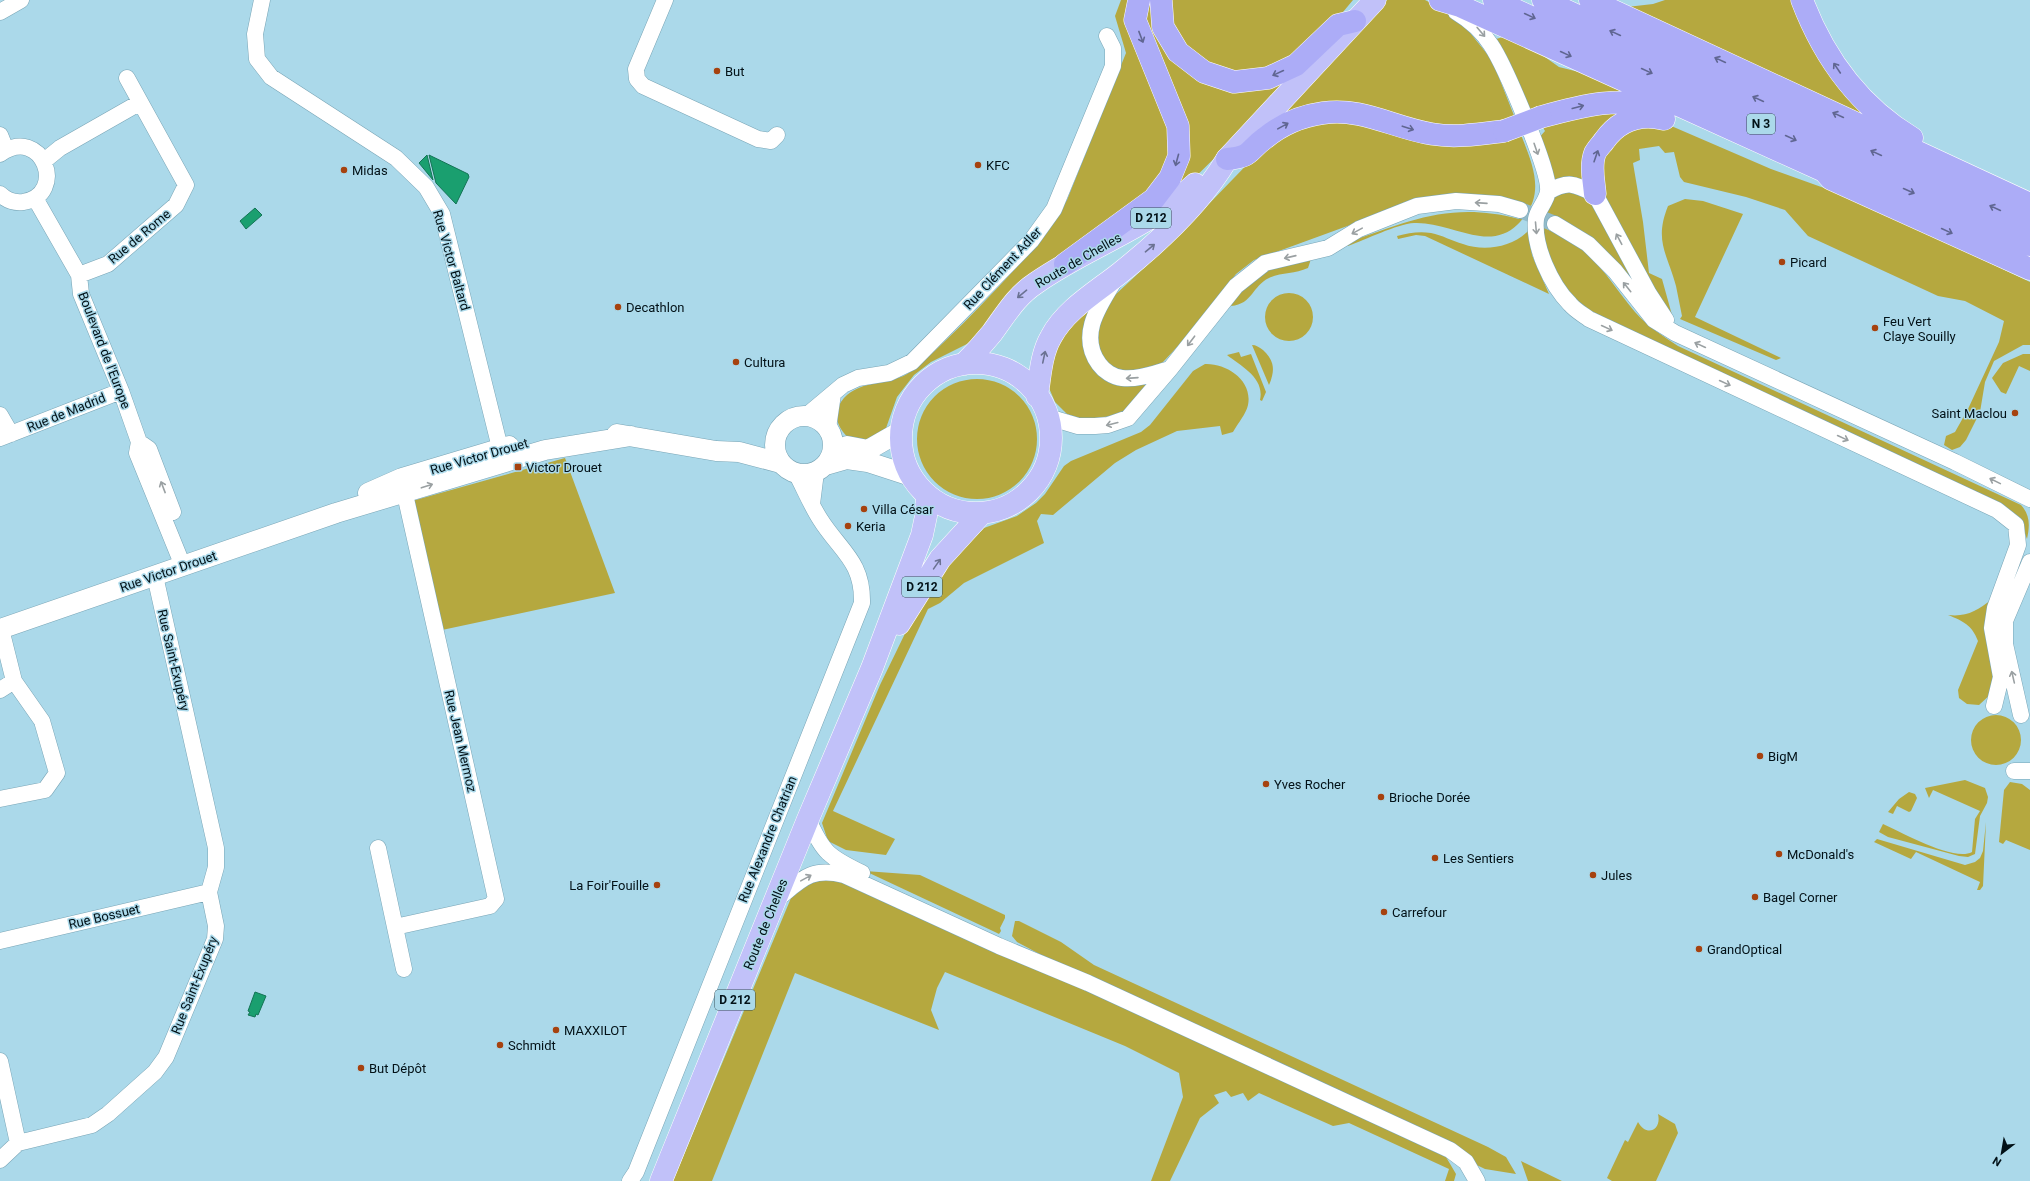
<svg xmlns="http://www.w3.org/2000/svg" width="2030" height="1181" viewBox="0 0 2030 1181" font-family="Roboto,sans-serif">
<style>
.green{fill:#b5a83f}
.water{fill:#1a9f6f;stroke:#137455}
.lines{fill:none;stroke-linecap:round;stroke-linejoin:round}
.minor-tunnel{stroke:#92bbca;stroke-width:16;stroke-dasharray:16 8;stroke-linecap:butt}
.minor-casing{stroke:#79a5b6;stroke-width:17}
.tertiary-casing{stroke:#79a5b6;stroke-width:21}
.primary-casing{stroke:#fff;stroke-width:23}
.trunk-casing{stroke:#fff;stroke-width:23}
.minor{stroke:#fff;stroke-width:16}
.tertiary{stroke:#fff;stroke-width:20}
.primary{stroke:#c1c1f9;stroke-width:22}
.trunk{stroke:#acacf7;stroke-width:22}
.trunk-bridge-casing{stroke:#fff;stroke-width:23;stroke-linecap:butt}
.trunk-bridge{stroke:#acacf7;stroke-width:22}
.oneway{stroke:#606692}
.oneway2{stroke:#9aa0a2}
.oneway3{stroke:#6b7293}
.poi-dot{fill:#a6420f;stroke:#abd9ea;stroke-width:1.5}
.labels{text-anchor:middle;stroke-width:3;stroke-linejoin:round;paint-order:stroke}
.shield{fill:#abd9ea;stroke:#354d56;stroke-width:1}
.shield-label{font-size:12px;font-weight:bold;fill:#021117}
.poi-label{font-size:13px;fill:#021117;stroke:#abd9ea;text-anchor:start}
.street-label{font-size:13px;fill:#021117;stroke:#abd9ea}
</style>
<rect width="100%" height="100%" fill="#abd9ea"/>
<path class="green" d="M 1121,0 L 1132,0 L 1170,137 L 1170,162 L 1161,184 L 983,330 L 967,344 L 931,362 L 914,375 L 897,397 L 885,431 L 871,440 L 852,441 C 840,431 831,417 841,402 C 855,380 888,385 907,374 C 921,365 932,353 944,342 C 978,310 1009,275 1041,241 L 1067,200 L 1126,53 L 1115,16 Z
M 1146,0 L 1155,0 L 1191,74 L 1287,80 L 1247,126 L 1171,201 L 1186,151 L 1144,32 Z
M 1169,0 L 1353,0 L 1343,12 L 1307,49 L 1260,74 L 1209,70 L 1174,37 Z
M 1387,0 L 1425,0 L 1441,8 L 1467,29 L 1492,60 L 1515,118 L 1474,129 L 1281,114 Z
M 1665,0 L 1797,0 L 1875,124 L 1627,7 L 1653,4 Z
M 1503,37 L 1535,50 L 1559,67 L 1595,76 L 1624,90 L 1568,103 L 1530,115 L 1496,39 Z
M 1623,112 L 1588,184 C 1573,179 1563,175 1549,183 L 1537,140 L 1545,131 L 1540,122 Z
M 1321,119 L 1519,130 C 1533,165 1548,196 1517,225 C 1507,235 1493,238 1480,236 C 1458,233 1437,222 1414,223 C 1397,224 1365,240 1348,246 L 1346,243 C 1409,221 1451,201 1519,219 L 1524,205 L 1383,213 L 1254,260 L 1236,274 L 1178,346 L 1163,362 L 1149,370 L 1119,373 L 1102,360 L 1095,333 L 1104,309 L 1115,295 L 1174,240 L 1263,148 L 1273,140 Z
M 1669,125 L 1771,169 L 1852,198 L 2030,282 L 2030,345 L 2023,345 L 1994,361 L 1985,382 L 1980,412 L 1966,440 L 1960,447 L 1952,450 L 1944,445 L 1946,436 L 1955,432 L 1968,409 L 1999,342 L 2004,321 L 1965,301 L 1938,296 L 1808,236 L 1785,210 L 1746,197 L 1684,182 L 1680,177 L 1674,152 L 1665,153 L 1659,146 L 1639,149 L 1640,160 L 1633,163 L 1643,222 L 1649,273 L 1662,279 L 1672,315 L 1660,303 L 1600,191 L 1601,153 L 1631,127 Z
M 1556,191 L 1582,193 L 1591,204 L 1644,296 L 1562,220 L 1552,216 L 1547,229 C 1561,236 1574,243 1586,253 C 1605,270 1618,292 1635,312 C 1647,326 1663,336 1678,346 L 2021,505 C 2030,515 2030,525 2027,539 L 2019,517 L 2001,503 L 1596,315 C 1590,312 1582,308 1578,303 C 1552,275 1528,225 1556,191 Z
M 1685,199 L 1703,201 L 1743,214 L 1695,317 L 1781,358 L 1776,360 L 1680,319 L 1682,316 C 1680,306 1678,296 1676,286 C 1667,253 1654,241 1668,206 Z
M 1529,230 L 1532,255 L 1549,294 L 1425,236 L 1416,235 L 1398,239 L 1397,236 C 1409,233 1419,231 1431,233 C 1442,235 1452,241 1463,244 C 1485,252 1513,247 1529,230 Z
M 1312,256 L 1308,268 C 1295,274 1282,272 1269,278 C 1252,286 1253,304 1231,306 C 1240,278 1285,261 1312,256 Z
M1265 317a24 24 0 1 1 48 0a24 24 0 1 1-48 0Z
M 1089,305 L 1089,360 L 1143,383 L 1146,386 L 1129,408 L 1117,415 L 1098,418 L 1081,419 L 1067,414 L 1055,402 L 1049,388 L 1047,373 L 1054,339 Z
M 1252,345 C 1256,345 1259,347 1263,350 C 1275,361 1275,371 1269,385 Z
M 1239,352 L 1241,357 L 1251,354 L 1266,392 L 1262,401 L 1260,400 C 1265,378 1241,366 1227,355 Z
M 2023,354 L 2030,354 L 2030,371 L 2019,366 L 2006,394 L 2001,392 L 1992,378 L 2003,363 Z
M 1205,364 C 1226,363 1253,380 1248,405 C 1246,414 1238,423 1233,432 L 1222,435 L 1220,426 L 1177,431 L 1136,450 L 1115,463 L 1053,515 L 1041,514 L 1037,521 L 1044,543 L 964,583 L 940,603 L 928,609 L 833,811 L 895,839 L 886,855 L 846,850 L 828,841 L 822,823 L 880,685 L 914,615 L 942,571 L 984,528 L 1017,516 L 1036,503 L 1045,494 L 1064,466 L 1071,461 L 1141,432 L 1150,425 L 1193,371 Z
M917 439a60 60 0 1 1 120 0a60 60 0 1 1-120 0Z
M 565,458 L 615,593 L 442,630 L 412,501 Z
M 1992,599 L 1997,678 L 1992,693 L 1979,705 L 1967,704 L 1959,698 L 1958,690 L 1978,641 C 1972,625 1963,621 1948,615 C 1967,617 1977,611 1992,599 Z
M1971 740a25 25 0 1 1 50 0a25 25 0 1 1-50 0Z
M 1965,780 L 1985,788 L 1988,797 L 1987,803 L 1980,816 L 1975,854 L 1968,857 L 1959,856 L 1888,837 L 1879,832 L 1883,824 C 1901,832 1954,862 1972,852 L 1975,819 L 1980,811 L 1933,790 L 1929,798 L 1925,788 Z
M 2010,782 L 2022,784 L 2030,790 L 2030,850 L 2006,840 L 2003,844 L 1999,842 L 2004,790 Z
M 1909,792 L 1915,794 L 1917,798 L 1911,811 L 1909,812 L 1897,806 L 1893,814 L 1888,812 L 1899,799 Z
M 1986,822 L 1983,886 L 1980,890 L 1977,890 L 1980,882 L 1916,852 L 1911,859 L 1874,842 L 1877,839 L 1965,865 L 1975,862 L 1980,858 L 1983,851 Z
M 865,871 L 920,875 L 1005,915 L 1005,918 L 1000,928 L 1001,931 L 999,934 L 995,932 Z
M 834,875 L 897,902 L 1446,1157 L 1456,1174 L 1454,1181 L 1445,1181 L 1449,1169 L 1349,1123 L 1333,1126 L 1259,1093 L 1248,1101 L 1243,1093 L 1231,1097 L 1226,1091 L 1214,1095 L 1219,1103 L 1200,1118 L 1170,1181 L 1151,1181 L 1183,1097 L 1179,1073 L 1125,1046 L 945,972 L 937,988 L 931,1010 L 939,1030 L 795,973 L 712,1181 L 673,1181 L 791,898 L 799,885 Z
M 1015,921 L 1019,921 L 1061,942 L 1094,965 L 1488,1147 L 1506,1157 L 1516,1174 L 1485,1169 L 1047,958 L 1017,942 L 1012,936 Z
M 1658,1114 L 1675,1124 L 1678,1133 L 1656,1181 L 1612,1181 L 1607,1178 L 1625,1140 L 1628,1142 L 1638,1122 C 1646,1137 1662,1131 1658,1114 Z
M 1521,1161 L 1562,1181 L 1528,1181 Z"/>
<path class="water" d="M 427,155 L 433,180 L 419,163 Z
M 429,155 L 468,174 L 469,177 L 456,204 L 436,183 Z
M 255,208 L 262,215 L 246,229 L 240,221 Z
M 255,992 L 266,996 L 258,1015 L 256,1014 L 255,1017 L 248,1015 L 250,1012 L 248,1011 Z"/>
<g class="lines">
<path class="minor-tunnel" d="M 1520,210 L 1555,224"/>
<defs>
<path id="minor" d="M 262,0 L 255,34 L 257,59 L 271,77 L 396,158 L 426,187 L 442,214 L 503,460
M 665,0 L 636,69 L 637,79 L 643,86 L 758,139 L 771,141 L 777,135
M 0,12 L 21,0
M 1456,12 C 1471,21 1482,31 1491,45 C 1504,64 1550,171 1548,191 C 1547,201 1537,210 1536,219 C 1533,246 1551,285 1570,304 C 1575,310 1582,314 1589,319 L 1997,510 L 2016,525 L 2018,545 L 1995,608 L 1992,628 L 2001,677 L 1994,706
M 0,135 L 6,150
M 0,154 C 43,124 68,195 23,202 C 14,203 6,200 0,194
M 44,161 L 60,148 L 139,103
M 1548,192 C 1568,180 1575,184 1595,194 L 1649,294 L 1666,320
M 35,198 L 79,275 L 81,294 L 121,391 L 139,442 L 137,453 L 183,566
M 1555,224 L 1588,244 L 1615,271 L 1654,320 L 1675,333 L 1955,462 L 2030,499
M 79,275 L 108,264 L 176,205 L 186,185 L 127,78
M 1115,280 C 1099,306 1078,335 1099,364 C 1104,371 1113,377 1122,378 C 1138,380 1155,373 1170,369
M 0,415 L 11,434
M 806,416 L 843,385 L 858,378 L 889,373 L 912,362 L 1031,241 L 1054,209 L 1113,66 L 1113,48 L 1107,36
M 1048,417 L 1078,426 L 1095,426 L 1108,425 L 1128,418 L 1170,369 L 1236,286 L 1265,263 L 1328,248 L 1359,229 L 1417,206 L 1456,201 L 1499,204 L 1520,210
M 828,428 L 833,394
M 0,438 L 121,391
M 139,442 L 149,449 L 173,512
M 812,504 L 816,472
M 0,690 L 14,681
M 2021,715 L 2005,644 L 2005,621 L 2030,562
M 2014,771 L 2030,771
M 0,799 L 45,790 L 57,773 L 42,721 L 14,681 L 1,629
M 808,819 C 823,853 829,857 862,873
M 378,848 L 404,969
M 775,901 C 800,881 810,866 844,875 L 999,946 L 1088,983 L 1450,1150 L 1466,1162 L 1477,1181
M 395,927 L 490,906 L 496,899 L 402,481
M 0,941 L 209,892
M 0,1061 L 18,1143
M 0,1160 L 18,1143 L 92,1125 L 108,1114 L 155,1072 L 166,1057 L 215,939 L 216,926 L 209,892 L 216,867 L 216,848 L 155,576
M 630,1181 L 636,1172 L 862,603 C 863,561 840,551 820,519 C 811,505 804,488 796,473"/>
<path id="tertiary" d="M775 445a29 29 0 1 1 58 0a29 29 0 1 1-58 0Z
M 617,434 L 716,451 L 739,452 L 781,463
M 847,446 L 868,450 L 901,431
M 826,465 L 847,459 L 868,462 L 911,476
M 368,493 L 402,478 L 509,446
M 0,629 L 336,513 L 545,450 L 631,436"/>
<path id="primary" d="M901 438a75 75 0 1 1 150 0a75 75 0 1 1-150 0Z
M 964,364 C 974,354 983,344 992,333 C 1006,314 1016,296 1036,283 C 1087,247 1149,228 1195,184
M 1037,396 C 1040,377 1041,354 1051,337 C 1065,310 1096,292 1120,273 C 1159,242 1201,203 1227,159 L 1375,0
M 899,624 L 940,559 L 982,513
M 661,1181 L 808,819 L 872,668 L 922,535 L 926,516 L 927,495"/>
<path id="trunk" d="M 1161,0 L 1163,27 L 1178,52 L 1204,72 L 1234,82 L 1268,78 L 1296,65 L 1338,25 L 1355,21
M 1440,0 L 1460,6 L 1824,171 L 1831,179 L 2030,269
M 1494,0 L 1826,154 L 2030,245
M 1543,0 L 2030,224
M 1590,0 L 2030,204
M 1802,0 C 1824,58 1859,106 1912,138
M 1541,117 C 1584,105 1618,96 1663,108
M 1227,159 C 1252,157 1247,151 1265,138 C 1282,124 1301,116 1323,113 C 1362,107 1394,128 1432,134 C 1456,138 1480,134 1504,131
M 1595,194 C 1594,181 1590,166 1595,153 C 1597,149 1601,145 1604,141 C 1619,120 1639,113 1664,119
M 1065,264 L 1154,199 L 1170,178 L 1179,156 L 1178,126 L 1135,20 L 1139,0"/>
</defs>
<use href="#minor" class="minor-casing"/>
<use href="#tertiary" class="tertiary-casing"/>
<use href="#primary" class="primary-casing"/>
<use href="#trunk" class="trunk-casing"/>
<use href="#minor" class="minor"/>
<use href="#tertiary" class="tertiary"/>
<use href="#primary" class="primary"/>
<use href="#trunk" class="trunk"/>
<defs>
<path id="trunk-bridge" d="M 1504,131 L 1541,117"/>
</defs>
<use href="#trunk-bridge" class="trunk-bridge-casing"/>
<use href="#trunk-bridge" class="trunk-bridge"/>
</g>
<defs><path id="oneway-shaft" d="M-6 0H5M1.5-3L5.5 0L1.5 3" fill="none" stroke-width="1.6" stroke-linecap="round" stroke-linejoin="round"/></defs>
<g class="oneway">
<use href="#oneway-shaft" transform="translate(1530 16) rotate(25)"/>
<use href="#oneway-shaft" transform="translate(1615 33) rotate(-155)"/>
<use href="#oneway-shaft" transform="translate(1141 37) rotate(69)"/>
<use href="#oneway-shaft" transform="translate(1566 54) rotate(25)"/>
<use href="#oneway-shaft" transform="translate(1720 60) rotate(-155)"/>
<use href="#oneway-shaft" transform="translate(1837 68) rotate(-124)"/>
<use href="#oneway-shaft" transform="translate(1647 71) rotate(25)"/>
<use href="#oneway-shaft" transform="translate(1278 73) rotate(155)"/>
<use href="#oneway-shaft" transform="translate(1758 99) rotate(-155)"/>
<use href="#oneway-shaft" transform="translate(1578 107) rotate(-15)"/>
<use href="#oneway-shaft" transform="translate(1838 115) rotate(-155)"/>
<use href="#oneway-shaft" transform="translate(1283 126) rotate(-29)"/>
<use href="#oneway-shaft" transform="translate(1408 128) rotate(18)"/>
<use href="#oneway-shaft" transform="translate(1791 138) rotate(25)"/>
<use href="#oneway-shaft" transform="translate(1876 153) rotate(-155)"/>
<use href="#oneway-shaft" transform="translate(1596 156) rotate(-71)"/>
<use href="#oneway-shaft" transform="translate(1177 160) rotate(105)"/>
<use href="#oneway-shaft" transform="translate(1909 191) rotate(24)"/>
<use href="#oneway-shaft" transform="translate(1995 208) rotate(-155)"/>
<use href="#oneway-shaft" transform="translate(1947 231) rotate(25)"/>
</g>
<g class="oneway2">
<use href="#oneway-shaft" transform="translate(1481 32) rotate(50)"/>
<use href="#oneway-shaft" transform="translate(1536 149) rotate(71)"/>
<use href="#oneway-shaft" transform="translate(1481 203) rotate(-176)"/>
<use href="#oneway-shaft" transform="translate(1536 228) rotate(85)"/>
<use href="#oneway-shaft" transform="translate(1357 231) rotate(151)"/>
<use href="#oneway-shaft" transform="translate(1619 239) rotate(-118)"/>
<use href="#oneway-shaft" transform="translate(1290 257) rotate(167)"/>
<use href="#oneway-shaft" transform="translate(1627 287) rotate(-129)"/>
<use href="#oneway-shaft" transform="translate(1607 328) rotate(25)"/>
<use href="#oneway-shaft" transform="translate(1191 341) rotate(127)"/>
<use href="#oneway-shaft" transform="translate(1700 345) rotate(-155)"/>
<use href="#oneway-shaft" transform="translate(1132 378) rotate(176)"/>
<use href="#oneway-shaft" transform="translate(1725 383) rotate(25)"/>
<use href="#oneway-shaft" transform="translate(1112 424) rotate(166)"/>
<use href="#oneway-shaft" transform="translate(1843 438) rotate(25)"/>
<use href="#oneway-shaft" transform="translate(1995 481) rotate(-154)"/>
<use href="#oneway-shaft" transform="translate(427 486) rotate(-18)"/>
<use href="#oneway-shaft" transform="translate(163 487) rotate(-111)"/>
<use href="#oneway-shaft" transform="translate(2013 677) rotate(-103)"/>
<use href="#oneway-shaft" transform="translate(806 878) rotate(-29)"/>
</g>
<g class="oneway3">
<use href="#oneway-shaft" transform="translate(1150 248) rotate(-40)"/>
<use href="#oneway-shaft" transform="translate(1022 294) rotate(140)"/>
<use href="#oneway-shaft" transform="translate(1044 357) rotate(-78)"/>
<use href="#oneway-shaft" transform="translate(937 564) rotate(-55)"/>
</g>
<g class="poi-dot">
<circle cx="717" cy="71" r="4"/>
<circle cx="978" cy="165" r="4"/>
<circle cx="344" cy="170" r="4"/>
<circle cx="1782" cy="262" r="4"/>
<circle cx="618" cy="307" r="4"/>
<circle cx="1875" cy="328" r="4"/>
<circle cx="736" cy="362" r="4"/>
<circle cx="2015" cy="413" r="4"/>
<rect x="514" y="463" width="8" height="8" rx="2"/>
<circle cx="864" cy="509" r="4"/>
<circle cx="848" cy="526" r="4"/>
<circle cx="1760" cy="756" r="4"/>
<circle cx="1266" cy="784" r="4"/>
<circle cx="1381" cy="797" r="4"/>
<circle cx="1779" cy="854" r="4"/>
<circle cx="1435" cy="858" r="4"/>
<circle cx="1593" cy="875" r="4"/>
<circle cx="657" cy="885" r="4"/>
<circle cx="1755" cy="897" r="4"/>
<circle cx="1384" cy="912" r="4"/>
<circle cx="1699" cy="949" r="4"/>
<circle cx="556" cy="1030" r="4"/>
<circle cx="500" cy="1045" r="4"/>
<circle cx="361" cy="1068" r="4"/>
</g>
<g class="labels">
<g class="shield">
<rect x="1747" y="114" width="28" height="20" rx="3"/>
<rect x="1131" y="208" width="40" height="20" rx="3"/>
<rect x="902" y="577" width="40" height="20" rx="3"/>
<rect x="715" y="990" width="40" height="20" rx="3"/>
</g>
<g class="shield-label">
<text x="1761" y="128">N 3</text>
<text x="1151" y="222">D 212</text>
<text x="922" y="591">D 212</text>
<text x="735" y="1004">D 212</text>
</g>
<g class="poi-label">
<text x="725" y="76">But</text>
<text x="986" y="170">KFC</text>
<text x="352" y="175">Midas</text>
<text x="1790" y="267">Picard</text>
<text x="626" y="312">Decathlon</text>
<text x="1883" y="326">Feu Vert<tspan x="1883" dy="15">Claye Souilly</tspan></text>
<text x="744" y="367">Cultura</text>
<text x="2007" y="418" text-anchor="end">Saint Maclou</text>
<text x="526" y="472">Victor Drouet</text>
<text x="872" y="514">Villa César</text>
<text x="856" y="531">Keria</text>
<text x="1768" y="761">BigM</text>
<text x="1274" y="789">Yves Rocher</text>
<text x="1389" y="802">Brioche Dorée</text>
<text x="1787" y="859">McDonald's</text>
<text x="1443" y="863">Les Sentiers</text>
<text x="1601" y="880">Jules</text>
<text x="649" y="890" text-anchor="end">La Foir'Fouille</text>
<text x="1763" y="902">Bagel Corner</text>
<text x="1392" y="917">Carrefour</text>
<text x="1707" y="954">GrandOptical</text>
<text x="564" y="1035">MAXXILOT</text>
<text x="508" y="1050">Schmidt</text>
<text x="369" y="1073">But Dépôt</text>
</g>
<g class="street-label">
<text transform="translate(139 236) rotate(-40)" y="5">Rue de Rome</text>
<text transform="translate(452 260) rotate(74)" y="5">Rue Victor Baltard</text>
<text transform="translate(1078 260) rotate(-30)" y="5">Route de Chelles</text>
<text transform="translate(1002 268) rotate(-47)" y="5">Rue Clément Adler</text>
<text transform="translate(105 350) rotate(69)" y="5">Boulevard de l'Europe</text>
<text transform="translate(66 412) rotate(-22)" y="5">Rue de Madrid</text>
<text transform="translate(479 456) rotate(-16)" y="5">Rue Victor Drouet</text>
<text transform="translate(168 571) rotate(-19)" y="5">Rue Victor Drouet</text>
<text transform="translate(174 660) rotate(77)" y="5">Rue Saint-Exupéry</text>
<text transform="translate(461 741) rotate(77)" y="5">Rue Jean Mermoz</text>
<text transform="translate(767 839) rotate(-68)" y="5">Rue Alexandre Chatrian</text>
<text transform="translate(104 916) rotate(-13)" y="5">Rue Bossuet</text>
<text transform="translate(765 924) rotate(-68)" y="5">Route de Chelles</text>
<text transform="translate(194 985) rotate(-68)" y="5">Rue Saint-Exupéry</text>
</g>
</g>
<g transform="translate(2002 1153) rotate(211)" stroke="#abd9ea" stroke-width="3" paint-order="stroke">
<path d="M0-3L7 15L0 10L-7 15Z" fill="#021117"/>
<text y="-6" font-size="11" font-weight="bold" text-anchor="middle" fill="#021117">N</text>
</g>
</svg>
